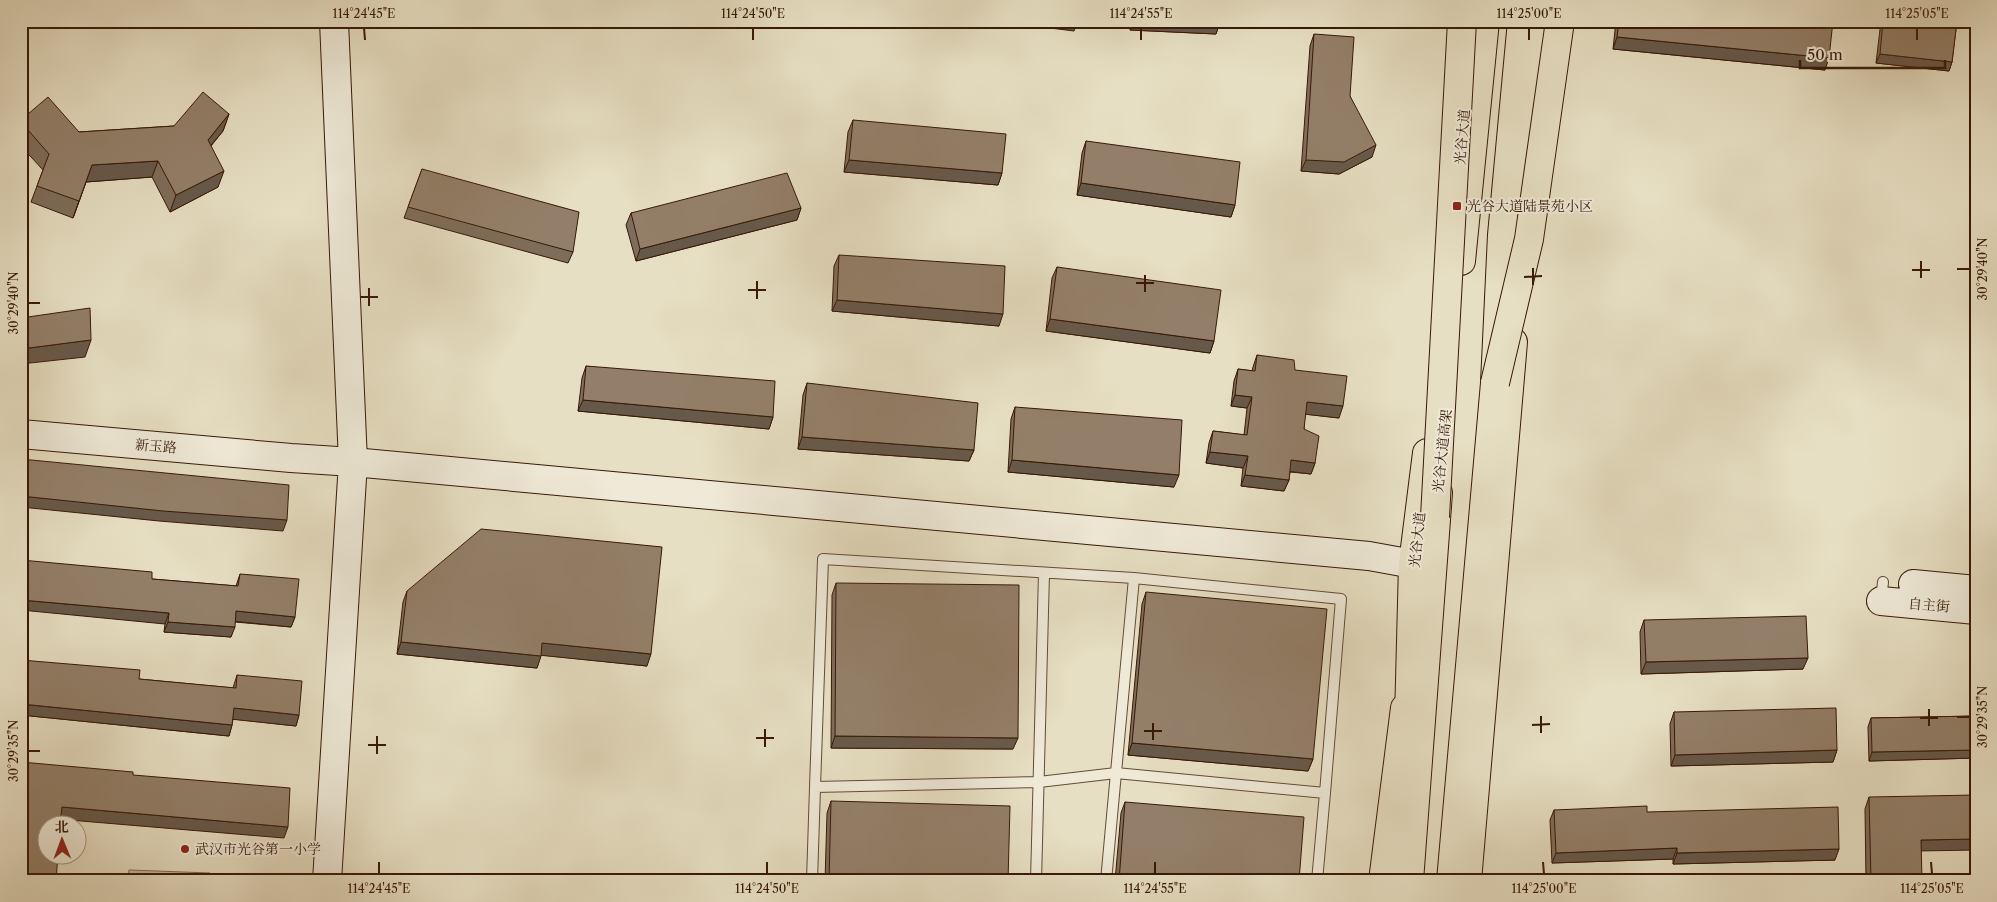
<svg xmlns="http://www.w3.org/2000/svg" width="1997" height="902" viewBox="0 0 1997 902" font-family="'Libre Caslon Text','Noto Serif SC',serif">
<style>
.green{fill:#c9bda3;stroke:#806a55}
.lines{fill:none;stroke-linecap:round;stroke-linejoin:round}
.lane-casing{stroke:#644a36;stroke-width:12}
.secondary-casing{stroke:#381807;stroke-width:30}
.primary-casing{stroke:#381807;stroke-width:30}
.highway-casing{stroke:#381807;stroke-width:30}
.lane{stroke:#efead8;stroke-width:10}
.secondary{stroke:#efead8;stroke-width:28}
.primary{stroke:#e7dfc3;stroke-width:28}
.highway{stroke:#e7dfc3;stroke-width:28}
.highway-bridge-casing{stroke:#381807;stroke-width:30;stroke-linecap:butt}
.highway-bridge{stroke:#e7dfc3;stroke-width:28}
.wall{fill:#7e6d5a;stroke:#381807}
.shaded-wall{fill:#67594a;stroke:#381807}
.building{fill:#937f69;stroke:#381807}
.ticks{fill:none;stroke:#381807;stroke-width:2}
.poi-dot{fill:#8f2418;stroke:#efead8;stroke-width:2}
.labels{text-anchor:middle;stroke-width:4;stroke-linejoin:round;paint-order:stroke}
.street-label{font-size:14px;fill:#381807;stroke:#efead8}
.poi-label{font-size:14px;fill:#381807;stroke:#efead8;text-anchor:start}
.neatline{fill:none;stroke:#381807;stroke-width:2}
.ticks-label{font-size:12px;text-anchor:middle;fill:#381807}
</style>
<rect width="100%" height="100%" fill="#e7dfc3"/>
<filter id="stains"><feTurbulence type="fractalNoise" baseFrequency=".004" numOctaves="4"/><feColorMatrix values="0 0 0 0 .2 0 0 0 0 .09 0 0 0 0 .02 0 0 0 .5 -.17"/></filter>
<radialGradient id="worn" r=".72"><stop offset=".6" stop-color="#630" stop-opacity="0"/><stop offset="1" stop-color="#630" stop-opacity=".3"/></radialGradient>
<path class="green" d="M 129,870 L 210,873 L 209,881 L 128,881 Z"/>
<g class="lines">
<defs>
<path id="lane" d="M 823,559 L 1134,578 L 1341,599 L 1325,793 L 1116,773 L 1039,782 L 815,787 Z
M 1881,601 L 1883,582
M 812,881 L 815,787
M 1036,881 L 1044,573
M 1106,881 L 1134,578
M 1317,881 L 1325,793"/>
<path id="secondary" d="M 21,434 L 291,458 L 353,462 L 1369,556 L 1413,564
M 1913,584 L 1976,590
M 1881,601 L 1976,610
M 327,881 L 353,462 L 334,21"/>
<path id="primary" d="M 1524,199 L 1536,21
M 1409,719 L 1413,564 L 1427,453
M 1467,881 L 1513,342"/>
<path id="highway" d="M 1461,261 L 1485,21
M 1383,881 L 1405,708
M 1409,881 L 1438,493
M 1451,881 L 1495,383 L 1502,235 L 1522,21"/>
</defs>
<use href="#lane" class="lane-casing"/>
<use href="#secondary" class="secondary-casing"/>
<use href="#primary" class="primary-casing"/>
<use href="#highway" class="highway-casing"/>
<use href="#lane" class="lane"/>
<use href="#secondary" class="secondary"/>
<use href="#primary" class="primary"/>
<use href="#highway" class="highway"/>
<defs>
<path id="highway-bridge" d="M 1495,383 L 1529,239 L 1560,21
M 1435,517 L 1462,21"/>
</defs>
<use href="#highway-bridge" class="highway-bridge-casing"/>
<use href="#highway-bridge" class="highway-bridge"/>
</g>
<path class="wall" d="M 927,21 L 939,21 L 938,23 Z
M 1131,21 L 1219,21 L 1219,25 L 1216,34 L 1130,30 Z
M 1616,21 L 1833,21 L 1825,70 L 1613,49 Z
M 1881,21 L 1957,21 L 1952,62 L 1949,71 L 1876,63 Z
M 1314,34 L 1350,96 L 1372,157 L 1339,174 L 1301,171 L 1310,46 Z
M 229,114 L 223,131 L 211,146 L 218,187 L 170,212 L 152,177 L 86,182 L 73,218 L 31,202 L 43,170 L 21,146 L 21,120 L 79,132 L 174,126 Z
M 853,120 L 1002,173 L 998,185 L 844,172 L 848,132 Z
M 1086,141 L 1235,205 L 1231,217 L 1077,195 L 1082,153 Z
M 422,169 L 573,252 L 568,263 L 404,218 Z
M 801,208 L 797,220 L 636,261 L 626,225 L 631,213 Z
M 839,255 L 999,326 L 832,311 L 834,266 Z
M 1057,267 L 1214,341 L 1210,353 L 1046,331 L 1052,278 Z
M 1257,355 L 1295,370 L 1339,418 L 1305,414 L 1304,429 L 1315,463 L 1311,474 L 1290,472 L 1289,480 L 1284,491 L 1241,486 L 1243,468 L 1206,463 L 1209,443 L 1213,431 L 1244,435 L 1247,408 L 1231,406 L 1234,381 L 1238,369 L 1252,371 L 1253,367 Z
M 586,366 L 773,417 L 769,429 L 578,411 L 582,378 Z
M 807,383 L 974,450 L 969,461 L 798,449 L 803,395 Z
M 1015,407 L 1174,487 L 1008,472 L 1011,419 Z
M 240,574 L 295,617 L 291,627 L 235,622 L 231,637 L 164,632 L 165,624 L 152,579 L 236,586 Z
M 836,583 L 1013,749 L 831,748 L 832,595 Z
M 407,591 L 647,666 L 541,655 L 537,668 L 397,654 L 403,602 Z
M 1146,592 L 1313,759 L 1308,771 L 1128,755 L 1142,604 Z
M 1644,620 L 1803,669 L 1641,674 L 1640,632 Z
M 21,660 L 139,679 L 233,688 L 237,675 L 299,715 L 296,726 L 233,719 L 232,725 L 229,736 L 21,715 Z
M 1674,712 L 1837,750 L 1833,762 L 1671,766 L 1670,724 Z
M 1976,716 L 1976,758 L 1869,761 L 1868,727 L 1871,718 Z
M 1869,797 L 1922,881 L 1866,881 L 1865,809 Z
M 831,801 L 1008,881 L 825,881 L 827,813 Z
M 1125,802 L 1299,881 L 1115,881 L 1121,813 Z
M 1554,810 L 1835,860 L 1673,864 L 1673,859 L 1552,863 L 1550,820 Z"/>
<path class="shaded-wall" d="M 994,21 L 1073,21 L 1078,22 L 1074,31 Z
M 1133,21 L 1142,21 L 1219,25 L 1216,34 L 1130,30 Z
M 1617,37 L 1829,58 L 1825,70 L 1613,49 Z
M 1880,54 L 1952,62 L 1949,71 L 1876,63 Z
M 229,114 L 223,131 L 202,156 L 208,140 Z
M 1376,145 L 1372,157 L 1339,174 L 1301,171 L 1306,160 Z
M 849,160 L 1002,173 L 998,185 L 844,172 Z
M 158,161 L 152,177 L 86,182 L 73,218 L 92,165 Z
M 224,171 L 218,187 L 170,212 L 176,195 Z
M 1081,183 L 1235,205 L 1231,217 L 1077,195 Z
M 801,208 L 797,220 L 636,261 L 640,249 Z
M 837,300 L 1003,314 L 999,326 L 832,311 Z
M 1050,319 L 1214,341 L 1210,353 L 1046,331 Z
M 91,340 L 85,357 L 21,364 L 21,349 Z
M 1235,395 L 1252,397 L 1247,408 L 1231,406 Z
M 583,400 L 773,417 L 769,429 L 578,411 Z
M 1307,402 L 1343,406 L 1339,418 L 1303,414 Z
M 802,437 L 974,450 L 969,461 L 798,449 Z
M 1210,452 L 1248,456 L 1243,468 L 1206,463 Z
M 1012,460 L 1179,475 L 1174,487 L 1008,472 Z
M 1291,460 L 1315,463 L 1311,474 L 1287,471 Z
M 1245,475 L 1289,480 L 1284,491 L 1241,486 Z
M 21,496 L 287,520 L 283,531 L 159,521 L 21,507 Z
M 21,600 L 169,613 L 165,624 L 21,610 Z
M 236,611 L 295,617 L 291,627 L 232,621 Z
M 168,622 L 235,627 L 231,637 L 164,632 Z
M 401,642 L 541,656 L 537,668 L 397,654 Z
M 542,643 L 651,654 L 647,666 L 538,655 Z
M 1808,658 L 1803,669 L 1641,674 L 1646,662 Z
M 21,704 L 232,725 L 229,736 L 21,715 Z
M 234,708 L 299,715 L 296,726 L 230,719 Z
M 835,736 L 1018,738 L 1013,749 L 831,748 Z
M 1132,743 L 1313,759 L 1308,771 L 1128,755 Z
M 1837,750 L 1833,762 L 1671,766 L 1675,755 Z
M 1976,750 L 1976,758 L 1869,761 L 1872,752 Z
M 62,807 L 288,827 L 284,838 L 57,819 Z
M 1976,839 L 1976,850 L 1917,851 L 1921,840 Z
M 1677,848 L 1673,859 L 1552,863 L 1556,853 Z
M 1839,849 L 1835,860 L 1673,864 L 1677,853 Z"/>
<path class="building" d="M 1142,21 L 1219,21 L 1219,25 Z
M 1619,21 L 1833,21 L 1829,58 L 1617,37 Z
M 1883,21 L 1957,21 L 1952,62 L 1880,54 Z
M 1314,34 L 1354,37 L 1350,96 L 1376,145 L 1344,162 L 1306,160 Z
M 203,92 L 229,114 L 208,140 L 224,171 L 176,195 L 158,161 L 92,165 L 79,201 L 37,186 L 49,154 L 21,122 L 21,120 L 48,97 L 79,132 L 174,126 Z
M 853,120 L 1006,134 L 1002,173 L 849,160 Z
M 1086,141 L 1240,162 L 1235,205 L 1081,183 Z
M 422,169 L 579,212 L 573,252 L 408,207 Z
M 787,173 L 801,208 L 640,249 L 631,213 Z
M 839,255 L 1005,266 L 1003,314 L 837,300 Z
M 1057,267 L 1221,290 L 1214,341 L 1050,319 Z
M 90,308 L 91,340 L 21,349 L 21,317 L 28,317 Z
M 1257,355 L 1294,360 L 1295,370 L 1347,376 L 1343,406 L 1307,402 L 1304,429 L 1319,436 L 1315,463 L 1291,460 L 1289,480 L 1245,475 L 1248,456 L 1210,452 L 1213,431 L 1247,435 L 1252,397 L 1235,395 L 1238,369 L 1255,371 Z
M 586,366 L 775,381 L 773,417 L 583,400 Z
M 807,383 L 978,403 L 974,450 L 802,437 Z
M 1015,407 L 1182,420 L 1179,475 L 1012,460 Z
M 21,459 L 289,485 L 287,520 L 163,511 L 21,496 Z
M 481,529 L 662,547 L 651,654 L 542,643 L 541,656 L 401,642 L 407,591 Z
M 21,560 L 152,572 L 152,579 L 238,586 L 240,574 L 299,579 L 295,617 L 236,611 L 235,627 L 168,622 L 169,613 L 21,600 Z
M 836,583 L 1019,585 L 1018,738 L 835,736 Z
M 1146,592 L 1327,609 L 1313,759 L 1132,743 Z
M 1806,616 L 1808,658 L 1646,662 L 1644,620 Z
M 21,660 L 140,670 L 139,679 L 236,688 L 237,675 L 302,681 L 299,715 L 234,708 L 232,725 L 21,704 Z
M 1836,708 L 1837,750 L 1675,755 L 1674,712 Z
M 1976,716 L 1976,750 L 1872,752 L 1871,718 Z
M 21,762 L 133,772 L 133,775 L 290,788 L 288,827 L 62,807 L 60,824 L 48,824 L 48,854 L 58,854 L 56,881 L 21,881 Z
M 1976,795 L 1976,839 L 1921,840 L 1922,881 L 1871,881 L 1869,797 Z
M 831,801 L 1010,806 L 1008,881 L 829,881 Z
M 1125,802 L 1304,817 L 1299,881 L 1119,881 Z
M 1647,806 L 1647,812 L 1838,807 L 1839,849 L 1677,853 L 1677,848 L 1556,853 L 1554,810 Z"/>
<path class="ticks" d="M 364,28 L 365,40M 753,28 L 753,40M 1141,28 L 1141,40M 1529,28 L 1529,40M 1917,28 L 1917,40M 1921,261 L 1921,278M 1533,268 L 1533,285M 1957,269 L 1970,269M 1912,270 L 1930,270M 1145,275 L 1145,292M 1524,277 L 1542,276M 757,281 L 757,299M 1136,283 L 1154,283M 369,288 L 369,306M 748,290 L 766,290M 360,297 L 378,297M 28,303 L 40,303M 1929,709 L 1929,726M 1541,716 L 1541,733M 1957,717 L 1970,717M 1920,718 L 1938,718M 1153,723 L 1153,740M 1532,725 L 1550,724M 765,729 L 765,747M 1144,731 L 1162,731M 377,736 L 377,754M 756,738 L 774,738M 368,745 L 386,745M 28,751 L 40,751M 379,862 L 379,874M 767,862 L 767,874M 1155,862 L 1155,874M 1543,862 L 1544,874M 1931,862 L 1932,874"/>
<g class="poi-dot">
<rect x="1452" y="201" width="10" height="10" rx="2.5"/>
<circle cx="185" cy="849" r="5"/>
</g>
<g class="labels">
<g class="street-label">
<text transform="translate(1462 137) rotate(-85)" y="5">光谷大道</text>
<text transform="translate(156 446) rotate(5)" y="5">新玉路</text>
<text transform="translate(1442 451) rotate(-84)" y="5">光谷大道高架</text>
<text transform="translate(1417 540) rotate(-84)" y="5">光谷大道</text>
<text transform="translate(1929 605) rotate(5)" y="5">自主街</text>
</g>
<g class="poi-label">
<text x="1467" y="211">光谷大道陆景苑小区</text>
<text x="195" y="854">武汉市光谷第一小学</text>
</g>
</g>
<rect width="1997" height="902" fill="none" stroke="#e7dfc3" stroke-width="55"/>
<g transform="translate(62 840) rotate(359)"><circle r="24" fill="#efead8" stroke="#a69684"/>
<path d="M0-4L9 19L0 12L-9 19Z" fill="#8f2418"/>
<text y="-8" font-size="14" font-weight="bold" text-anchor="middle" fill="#381807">北</text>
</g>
<path d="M1800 60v8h145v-8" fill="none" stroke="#381807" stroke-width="2.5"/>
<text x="1807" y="60" font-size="15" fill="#381807" stroke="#efead8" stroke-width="4" paint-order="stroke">50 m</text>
<rect x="28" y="28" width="1942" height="846" class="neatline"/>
<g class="ticks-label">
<text x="364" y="18">114°24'45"E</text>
<text x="753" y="18">114°24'50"E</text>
<text x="1141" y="18">114°24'55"E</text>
<text x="1529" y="18">114°25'00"E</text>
<text x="1917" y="18">114°25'05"E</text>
<text transform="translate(1983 269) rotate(-90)" y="4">30°29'40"N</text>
<text transform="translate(14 303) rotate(-90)" y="4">30°29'40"N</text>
<text transform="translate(1983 717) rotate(-90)" y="4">30°29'35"N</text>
<text transform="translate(14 751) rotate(-90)" y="4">30°29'35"N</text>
<text x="379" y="893">114°24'45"E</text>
<text x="767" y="893">114°24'50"E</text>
<text x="1155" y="893">114°24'55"E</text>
<text x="1544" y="893">114°25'00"E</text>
<text x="1932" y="893">114°25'05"E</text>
</g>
<rect width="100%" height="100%" filter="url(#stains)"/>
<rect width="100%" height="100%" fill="url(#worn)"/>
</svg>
